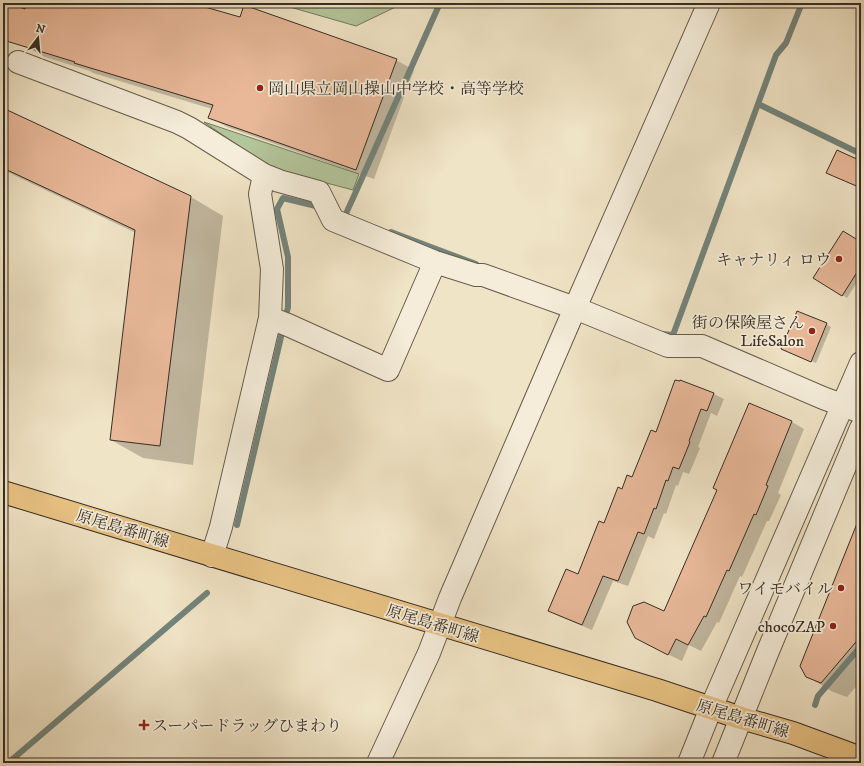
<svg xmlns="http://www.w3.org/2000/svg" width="864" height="766" viewBox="0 0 864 766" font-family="'IM FELL DW Pica','Noto Serif JP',serif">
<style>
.green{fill:#b3c59a;stroke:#767a5e}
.shadow{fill:#0003}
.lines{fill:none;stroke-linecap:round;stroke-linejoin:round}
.stream{stroke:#73847b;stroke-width:6}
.building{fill:#e8b899;stroke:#382e23}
.minor-casing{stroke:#665c4c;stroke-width:24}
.major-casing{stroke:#382e23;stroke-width:24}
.minor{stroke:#f5edda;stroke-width:22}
.major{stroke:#e8c283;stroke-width:22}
.poi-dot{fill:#8f2418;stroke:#f5edda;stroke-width:1.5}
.labels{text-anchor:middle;stroke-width:3.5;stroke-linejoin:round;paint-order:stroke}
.poi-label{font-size:16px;fill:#382e23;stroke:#f5edda;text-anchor:end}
.street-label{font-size:16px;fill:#382e23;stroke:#f5edda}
</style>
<rect width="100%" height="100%" fill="#f0e4c6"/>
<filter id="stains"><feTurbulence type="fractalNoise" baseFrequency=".005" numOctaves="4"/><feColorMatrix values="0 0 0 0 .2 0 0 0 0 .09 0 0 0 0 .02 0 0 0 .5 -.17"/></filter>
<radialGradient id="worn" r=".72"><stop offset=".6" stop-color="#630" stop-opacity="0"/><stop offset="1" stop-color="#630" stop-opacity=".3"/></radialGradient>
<path class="green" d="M 276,3 L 404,3 L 356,26 Z
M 204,122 L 359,174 L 353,190 L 270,168 Z"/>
<path class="shadow" d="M 3,3 L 188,3 L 396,60 L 414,70 L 374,179 L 227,127 L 209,117 L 212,109 L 93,73 L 90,71 L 45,57 L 27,47 L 3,36 Z
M 3,109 L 191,197 L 223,216 L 193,465 L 143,458 L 111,440 L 136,233 L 3,170 Z
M 861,144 L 861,188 L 835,177 L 854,159 Z
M 861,243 L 861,276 L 847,298 L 815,278 Z
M 826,324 L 831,327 L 816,363 L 782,349 Z
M 681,382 L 714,394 L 724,399 L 717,416 L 711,413 L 698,447 L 700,448 L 689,474 L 683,472 L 678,486 L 676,485 L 666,514 L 664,513 L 654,539 L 648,536 L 628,586 L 613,581 L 592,630 L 559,616 L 549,611 L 579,575 L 623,490 L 633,478 L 656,433 Z
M 749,404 L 792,422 L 804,429 L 778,493 L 781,495 L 769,521 L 767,521 L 742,577 L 740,576 L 719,623 L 717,622 L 701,651 L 689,645 L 682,661 L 649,645 L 635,638 L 664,612 L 718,490 Z
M 846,553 L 861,559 L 861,681 L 847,697 L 833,692 L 806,676 Z"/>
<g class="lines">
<path class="stream" d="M 758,104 L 861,154
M 346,214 L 348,209 L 354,196 L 440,3
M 391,232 L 476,264
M 662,334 L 673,335 L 776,55 L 786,43 L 802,3
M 237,525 L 288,307 L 288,257 L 277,209 L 283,198 L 320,207
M 815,705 L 818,696 L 861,646
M 8,763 L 207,593"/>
</g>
<path class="building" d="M 3,3 L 7,3 L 25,9 L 27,3 L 191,3 L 240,17 L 244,5 L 397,59 L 356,170 L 208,118 L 213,105 L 74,63 L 75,62 L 3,40 Z
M 3,108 L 191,196 L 160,446 L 110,440 L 135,230 L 3,168 Z
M 837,150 L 861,161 L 861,188 L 826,173 Z
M 843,231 L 861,242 L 861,266 L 842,296 L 813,278 Z
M 797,311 L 827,323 L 811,362 L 781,349 Z
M 675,380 L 680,381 L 680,380 L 714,393 L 707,411 L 701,409 L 689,441 L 690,442 L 679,469 L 673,467 L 668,481 L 666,480 L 656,509 L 654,508 L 644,534 L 638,532 L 618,581 L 603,576 L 582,625 L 548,611 L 566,569 L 578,574 L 599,521 L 604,523 L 618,487 L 622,489 L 627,475 L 632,477 L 651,430 L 656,432 Z
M 749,403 L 792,421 L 766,485 L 768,486 L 756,515 L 754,514 L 729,571 L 727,570 L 706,617 L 704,616 L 688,645 L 676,639 L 668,655 L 635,638 L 627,622 L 633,606 L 644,602 L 664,611 L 717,490 L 713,488 Z
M 860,516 L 861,636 L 821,683 L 806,677 L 800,666 Z"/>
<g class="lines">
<defs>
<path id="minor" d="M 18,62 L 177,122 L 189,128 L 264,175 L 279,181 L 319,192 L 333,220 L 435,262 L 476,275 L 483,275 L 575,308 L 668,346 L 702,346 L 823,398 L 861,412
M 270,318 L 288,325 L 388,370 L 435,262
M 212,556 L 221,527 L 270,318 L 272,269 L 260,194 L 264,175
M 378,763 L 429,653 L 450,598 L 575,308 L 709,3
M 689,763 L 711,708 L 861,363
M 723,763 L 768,651 L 861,428"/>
<path id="major" d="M 3,492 L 657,690 L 741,718 L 793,733 L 861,758"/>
</defs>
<use href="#minor" class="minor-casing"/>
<use href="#major" class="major-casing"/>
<use href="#minor" class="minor"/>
<use href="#major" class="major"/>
</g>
<g class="poi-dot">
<circle cx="260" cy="88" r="4"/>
<circle cx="839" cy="259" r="4"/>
<circle cx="812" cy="331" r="4"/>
<circle cx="841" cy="588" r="4"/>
<circle cx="833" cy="626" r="4"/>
<path d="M142 719h4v4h4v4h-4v4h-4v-4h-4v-4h4z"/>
</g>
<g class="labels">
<g class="poi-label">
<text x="268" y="94" text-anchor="start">岡山県立岡山操山中学校・高等学校</text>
<text x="831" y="265">キャナリィ ロウ</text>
<text x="804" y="328">街の保険屋さん<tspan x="804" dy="18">LifeSalon</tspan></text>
<text x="833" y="594">ワイモバイル</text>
<text x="825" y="632">chocoZAP</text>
<text x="152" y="731" text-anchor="start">スーパードラッグひまわり</text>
</g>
<g class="street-label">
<text transform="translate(123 528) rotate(17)" y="6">原尾島番町線</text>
<text transform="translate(433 623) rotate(17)" y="6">原尾島番町線</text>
<text transform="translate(743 718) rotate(17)" y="6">原尾島番町線</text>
</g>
</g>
<rect width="864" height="766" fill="none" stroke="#f0e4c6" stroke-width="16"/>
<rect x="4" y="4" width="856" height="758" fill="none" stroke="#382e23" stroke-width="2"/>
<rect x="8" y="8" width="848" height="750" fill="none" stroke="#382e23"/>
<g transform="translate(38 38) rotate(16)" stroke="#f5edda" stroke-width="3" paint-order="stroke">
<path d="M0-3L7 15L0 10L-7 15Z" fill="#382e23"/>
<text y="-6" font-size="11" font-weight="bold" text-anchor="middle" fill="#382e23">N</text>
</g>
<rect width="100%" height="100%" filter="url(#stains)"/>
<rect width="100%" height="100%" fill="url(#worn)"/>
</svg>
